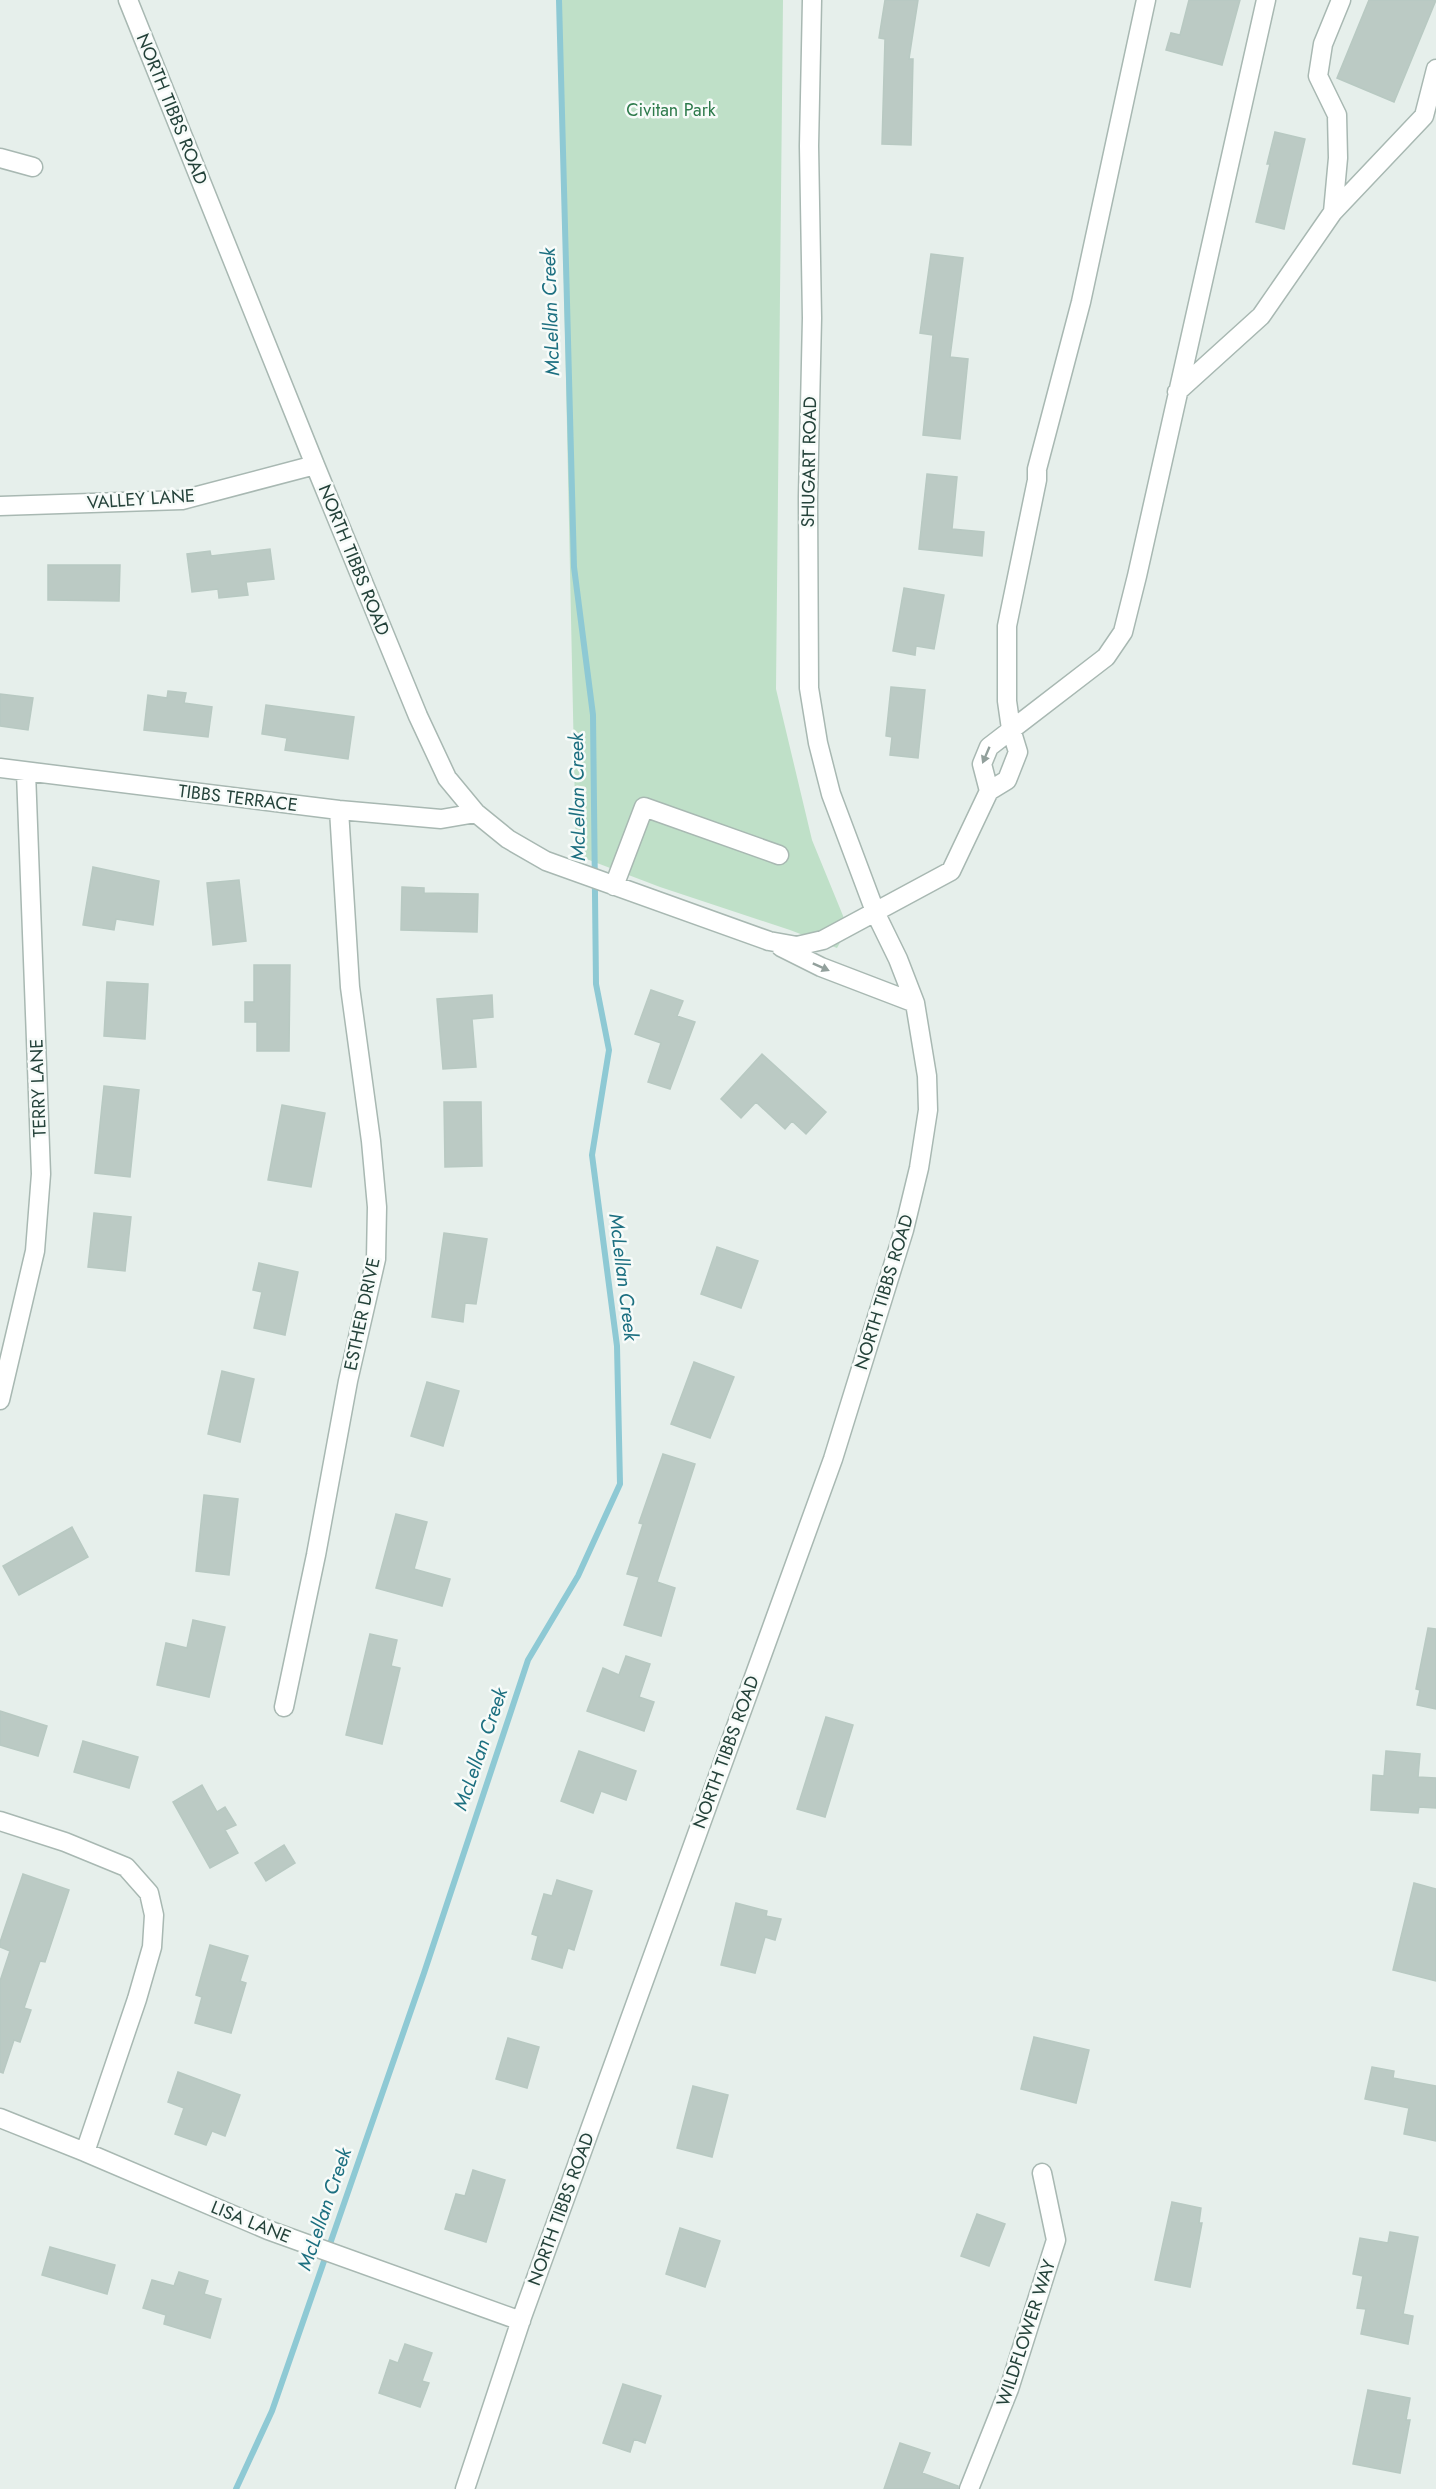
<svg xmlns="http://www.w3.org/2000/svg" width="1436" height="2489" viewBox="0 0 1436 2489" font-family="Jost,sans-serif">
<style>
.green{fill:#bfe0c8}
.lines{fill:none;stroke-linecap:round;stroke-linejoin:round}
.stream{stroke:#8ec9d4;stroke-width:6}
.building{fill:#bbcac4;stroke:#b8c9c2;stroke-width:1.5}
.minor-casing{stroke:#a8b8b2;stroke-width:21}
.minor{stroke:#fff;stroke-width:18}
.oneway{fill:#92a09c}
.labels{text-anchor:middle;stroke-width:5;stroke-linejoin:round;paint-order:stroke}
.street-label{font-size:18px;fill:#24423a;stroke:#f7fbf9}
.park-label{font-size:18px;fill:#2d7a4b;stroke:#f7fbf9}
.water-label{font-size:20px;font-style:italic;fill:#1c6f80;stroke:#f7fbf9}
</style>
<rect width="100%" height="100%" fill="#e6efeb"/>
<path class="green" d="M 558,0 L 783,0 L 776,689 L 812,840 L 848,928 L 837,948 L 790,930 L 660,887 L 576,855 Z"/>
<g class="lines">
<path class="stream" d="M 236,2489 L 272,2411 L 424,1973 L 528,1660 L 578,1576 L 620,1484 L 617,1346 L 592,1155 L 609,1050 L 596,984 L 593,715 L 574,567 L 559,0"/>
</g>
<path class="building" d="M 885,0 L 918,0 L 909,59 L 913,59 L 911,145 L 882,144 L 885,39 L 879,38 Z
M 1189,0 L 1240,0 L 1222,65 L 1166,50 L 1171,33 L 1180,35 Z
M 1369,0 L 1436,0 L 1394,102 L 1337,78 Z
M 1275,132 L 1305,139 L 1284,229 L 1256,222 L 1270,164 L 1267,164 Z
M 931,254 L 963,258 L 950,357 L 968,359 L 960,439 L 923,435 L 933,335 L 920,333 Z
M 927,474 L 957,477 L 952,529 L 984,532 L 982,556 L 919,549 Z
M 270,549 L 274,579 L 246,582 L 248,595 L 219,598 L 218,589 L 192,592 L 187,554 L 210,551 L 211,556 Z
M 48,565 L 120,565 L 119,601 L 48,600 Z
M 904,588 L 944,595 L 934,649 L 916,646 L 915,655 L 893,651 Z
M 891,687 L 925,690 L 918,758 L 890,755 L 892,737 L 886,736 Z
M 168,691 L 186,693 L 184,703 L 212,707 L 208,737 L 144,730 L 148,695 L 167,698 Z
M 0,694 L 33,698 L 28,730 L 0,726 Z
M 266,705 L 354,717 L 348,759 L 285,750 L 287,738 L 262,734 Z
M 93,867 L 159,881 L 153,925 L 116,919 L 114,930 L 83,925 Z
M 239,880 L 246,941 L 213,945 L 207,883 Z
M 402,887 L 424,888 L 424,893 L 478,894 L 477,932 L 401,930 Z
M 254,965 L 290,965 L 289,1051 L 257,1051 L 257,1022 L 245,1022 L 245,1002 L 254,1002 Z
M 107,982 L 148,984 L 145,1039 L 104,1036 Z
M 651,990 L 683,1001 L 677,1016 L 695,1022 L 670,1089 L 648,1082 L 661,1043 L 635,1034 Z
M 492,995 L 493,1017 L 472,1019 L 476,1067 L 443,1069 L 437,999 Z
M 762,1054 L 826,1112 L 806,1134 L 792,1121 L 785,1129 L 756,1102 L 741,1118 L 721,1099 Z
M 104,1086 L 139,1090 L 130,1177 L 95,1173 Z
M 444,1102 L 481,1102 L 482,1166 L 445,1167 Z
M 282,1105 L 325,1113 L 311,1187 L 268,1180 Z
M 94,1213 L 131,1217 L 125,1271 L 88,1267 Z
M 444,1233 L 487,1239 L 476,1304 L 465,1303 L 463,1322 L 432,1317 Z
M 717,1247 L 758,1261 L 741,1308 L 701,1294 Z
M 259,1263 L 298,1272 L 285,1335 L 254,1328 L 262,1292 L 253,1290 Z
M 694,1362 L 734,1377 L 710,1438 L 671,1424 Z
M 222,1371 L 254,1379 L 240,1442 L 208,1434 Z
M 427,1382 L 459,1391 L 443,1446 L 411,1436 Z
M 663,1454 L 695,1464 L 657,1582 L 675,1588 L 661,1636 L 624,1625 L 639,1577 L 627,1574 L 643,1524 L 639,1523 Z
M 204,1495 L 238,1499 L 229,1575 L 196,1571 Z
M 396,1514 L 427,1522 L 414,1569 L 450,1579 L 442,1606 L 376,1588 Z
M 72,1527 L 88,1557 L 19,1595 L 3,1566 Z
M 193,1620 L 225,1627 L 209,1697 L 157,1685 L 166,1643 L 187,1648 Z
M 1428,1628 L 1436,1629 L 1436,1709 L 1417,1705 L 1420,1690 L 1416,1689 Z
M 370,1634 L 397,1640 L 391,1666 L 400,1668 L 382,1744 L 346,1735 Z
M 626,1656 L 650,1664 L 639,1697 L 654,1702 L 644,1731 L 587,1711 L 603,1668 L 619,1675 Z
M 0,1711 L 47,1726 L 38,1756 L 0,1745 Z
M 826,1717 L 853,1725 L 825,1817 L 797,1809 Z
M 83,1741 L 138,1757 L 129,1788 L 74,1772 Z
M 579,1751 L 636,1771 L 626,1800 L 601,1791 L 593,1813 L 561,1801 Z
M 1386,1751 L 1420,1754 L 1418,1777 L 1436,1778 L 1436,1808 L 1419,1807 L 1418,1813 L 1371,1810 L 1373,1775 L 1384,1776 Z
M 202,1785 L 217,1812 L 225,1807 L 236,1825 L 225,1830 L 238,1853 L 210,1868 L 173,1802 Z
M 284,1845 L 295,1863 L 266,1881 L 255,1863 Z
M 23,1874 L 69,1890 L 45,1962 L 40,1961 L 24,2008 L 31,2010 L 20,2042 L 14,2040 L 3,2073 L 0,2072 L 0,1981 L 10,1951 L 0,1947 L 0,1942 Z
M 557,1880 L 592,1891 L 574,1950 L 568,1948 L 562,1968 L 532,1959 L 538,1936 L 532,1934 L 544,1894 L 552,1896 Z
M 1414,1883 L 1436,1889 L 1436,1981 L 1393,1970 Z
M 736,1903 L 767,1911 L 766,1916 L 781,1919 L 775,1940 L 765,1937 L 755,1973 L 721,1965 Z
M 210,1945 L 248,1956 L 240,1981 L 246,1983 L 231,2033 L 195,2023 L 202,1997 L 196,1995 Z
M 1034,2037 L 1089,2050 L 1076,2103 L 1021,2089 Z
M 508,2038 L 539,2047 L 527,2088 L 496,2079 Z
M 1372,2067 L 1394,2071 L 1393,2078 L 1436,2086 L 1436,2141 L 1404,2134 L 1409,2108 L 1365,2099 Z
M 178,2072 L 240,2095 L 225,2136 L 212,2131 L 206,2145 L 175,2134 L 184,2108 L 168,2102 Z
M 693,2086 L 728,2095 L 712,2157 L 677,2148 Z
M 473,2170 L 505,2180 L 486,2242 L 445,2229 L 456,2194 L 465,2196 Z
M 1172,2202 L 1201,2208 L 1199,2223 L 1202,2223 L 1190,2287 L 1155,2280 Z
M 977,2214 L 1005,2224 L 989,2266 L 961,2256 Z
M 680,2228 L 720,2241 L 705,2287 L 666,2274 Z
M 1390,2232 L 1418,2237 L 1403,2314 L 1413,2316 L 1408,2344 L 1361,2334 L 1366,2309 L 1357,2308 L 1363,2276 L 1353,2274 L 1360,2238 L 1388,2243 Z
M 50,2247 L 115,2265 L 107,2294 L 42,2275 Z
M 179,2272 L 208,2281 L 204,2294 L 221,2299 L 210,2338 L 164,2324 L 166,2315 L 143,2308 L 152,2280 L 174,2286 Z
M 405,2344 L 432,2353 L 422,2381 L 429,2383 L 420,2407 L 379,2393 L 390,2360 L 398,2363 Z
M 623,2384 L 661,2396 L 645,2443 L 634,2439 L 630,2452 L 603,2443 Z
M 1368,2390 L 1410,2398 L 1406,2420 L 1410,2420 L 1400,2473 L 1353,2464 Z
M 900,2443 L 930,2453 L 922,2473 L 958,2486 L 958,2489 L 884,2489 Z"/>
<g class="lines">
<defs>
<path id="minor" d="M 128,0 L 315,465 L 418,716 L 447,778 L 476,813 L 508,839 L 546,861 L 769,941 L 797,946 L 823,940 L 951,871 L 989,791 L 1007,780 L 1018,752 L 1011,729 L 1007,701 L 1007,626 L 1037,480 L 1037,469 L 1081,302 L 1146,0
M 0,158 L 33,167
M 1333,212 L 1338,158 L 1337,115 L 1318,76 L 1323,44 L 1341,0
M 1177,392 L 1261,316 L 1333,212 L 1424,116 L 1436,69
M 0,506 L 182,500 L 315,465
M 0,768 L 339,810 L 441,819 L 476,813
M 989,791 L 982,764 L 989,747 L 1106,657 L 1123,632 L 1137,576 L 1266,0
M 614,886 L 644,807 L 779,855
M 781,947 L 821,967 L 915,1003
M 0,1400 L 35,1251 L 41,1174 L 26,772
M 284,1707 L 316,1555 L 348,1381 L 376,1259 L 377,1207 L 371,1141 L 350,987 L 339,810
M 0,1821 L 65,1842 L 126,1867 L 149,1893 L 154,1915 L 152,1947 L 137,1999 L 85,2152
M 0,2118 L 85,2152 L 268,2230 L 521,2321
M 465,2489 L 522,2317 L 833,1459 L 904,1230 L 919,1168 L 928,1110 L 927,1076 L 915,1003 L 898,959 L 876,914 L 831,794 L 818,743 L 809,688 L 808,497 L 812,318 L 809,146 L 812,0
M 969,2489 L 1009,2389 L 1056,2240 L 1042,2173"/>
</defs>
<use href="#minor" class="minor-casing"/>
<use href="#minor" class="minor"/>
</g>
<defs><path id="oneway-solid" d="M-6-.8H1V-3.2L6.5 0L1 3.2V.8H-6Z" transform="scale(1.5)"/></defs>
<g class="oneway">
<use href="#oneway-solid" transform="translate(986 755) rotate(113)"/>
<use href="#oneway-solid" transform="translate(821 967) rotate(24)"/>
</g>
<g class="labels">
<g class="street-label">
<text transform="translate(172 109) rotate(68)" y="6">NORTH TIBBS ROAD</text>
<text transform="translate(809 462) rotate(-89)" y="6">SHUGART ROAD</text>
<text transform="translate(141 499) rotate(-4)" y="6">VALLEY LANE</text>
<text transform="translate(354 560) rotate(68)" y="6">NORTH TIBBS ROAD</text>
<text transform="translate(238 798) rotate(7)" y="6">TIBBS TERRACE</text>
<text transform="translate(38 1088) rotate(-92)" y="6">TERRY LANE</text>
<text transform="translate(884 1292) rotate(-73)" y="6">NORTH TIBBS ROAD</text>
<text transform="translate(362 1314) rotate(-78)" y="6">ESTHER DRIVE</text>
<text transform="translate(726 1752) rotate(-70)" y="6">NORTH TIBBS ROAD</text>
<text transform="translate(561 2209) rotate(-70)" y="6">NORTH TIBBS ROAD</text>
<text transform="translate(251 2222) rotate(22)" y="6">LISA LANE</text>
<text transform="translate(1026 2333) rotate(-72)" y="6">WILDFLOWER WAY</text>
</g>
<g class="park-label">
<text x="671" y="116">Civitan Park</text>
</g>
<g class="water-label">
<text transform="translate(550 312) rotate(-92)" y="7">McLellan Creek</text>
<text transform="translate(577 797) rotate(-91)" y="7">McLellan Creek</text>
<text transform="translate(624 1277) rotate(83)" y="7">McLellan Creek</text>
<text transform="translate(480 1749) rotate(-71)" y="7">McLellan Creek</text>
<text transform="translate(324 2209) rotate(-71)" y="7">McLellan Creek</text>
</g>
</g>
</svg>
